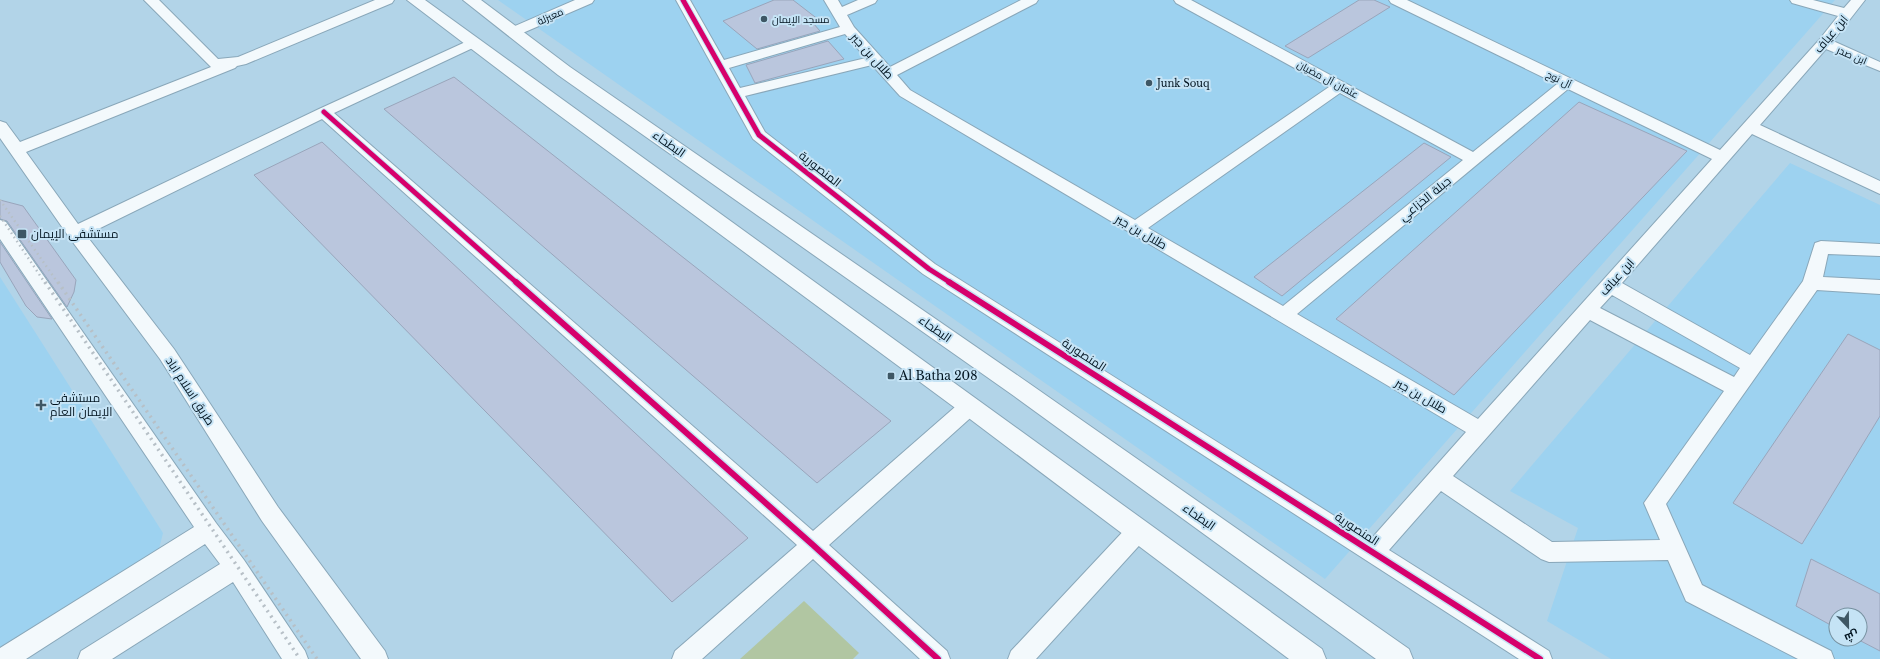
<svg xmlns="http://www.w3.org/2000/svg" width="1880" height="659" viewBox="0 0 1880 659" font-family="'Libre Baskerville',Cairo,serif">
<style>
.built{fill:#9dd2f0;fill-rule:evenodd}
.green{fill:#b1c6a2}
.building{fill:#bac6dd;stroke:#99a5bb}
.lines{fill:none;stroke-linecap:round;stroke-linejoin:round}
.minor-casing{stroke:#89a7b9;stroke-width:2}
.major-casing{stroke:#89a7b9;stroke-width:2}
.minor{fill:#f3f9fc;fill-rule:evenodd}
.major{fill:#f3f9fc;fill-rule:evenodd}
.rail-far1{stroke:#b7c0c7;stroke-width:2.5;stroke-dasharray:1.5 3.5;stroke-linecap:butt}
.rail{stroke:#b7c0c7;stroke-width:3.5;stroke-dasharray:2 4.5;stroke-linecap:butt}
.cycleway-far1-casing{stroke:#c5e3f5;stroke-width:7}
.cycleway-casing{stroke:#c5e3f5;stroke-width:9}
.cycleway-far1{stroke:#d6006c;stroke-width:5}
.cycleway{stroke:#d6006c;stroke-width:6}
.poi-dot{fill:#3e5765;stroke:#c5e3f5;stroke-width:1.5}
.labels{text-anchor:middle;stroke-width:4;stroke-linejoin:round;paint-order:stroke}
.far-street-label{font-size:10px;fill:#00131f;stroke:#c5e3f5}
.far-poi-label{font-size:10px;fill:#00131f;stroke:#c5e3f5;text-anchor:start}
.street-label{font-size:12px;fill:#00131f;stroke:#c5e3f5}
.poi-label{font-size:12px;fill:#00131f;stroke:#c5e3f5;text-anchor:start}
</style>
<rect width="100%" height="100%" fill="#b2d4e8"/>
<path class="built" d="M 498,0 L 1835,0 L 1325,579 Z
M 1790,163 L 1880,205 L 1880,659 L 1611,659 L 1547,621 L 1578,528 L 1510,491 ZM 1836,615 L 1860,615 L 1860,639 L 1836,639 Z
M 0,277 L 163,533 L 159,549 L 0,647 Z"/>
<path class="green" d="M 804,601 L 859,653 L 853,659 L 740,659 Z"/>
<path class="building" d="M 774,0 L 793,0 L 819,20 L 813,23 L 820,31 L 757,49 L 723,21 Z
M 1359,0 L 1374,0 L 1390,7 L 1308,58 L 1285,46 Z
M 828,41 L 844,59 L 755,83 L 746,65 Z
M 454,77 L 891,421 L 817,483 L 384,109 Z
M 1579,102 L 1687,151 L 1454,395 L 1336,319 Z
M 322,142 L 748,538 L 672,602 L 254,175 Z
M 1424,143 L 1451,157 L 1282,296 L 1254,277 Z
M 0,200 L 23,206 L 76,280 L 74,292 L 67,307 L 7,221 L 0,219 Z
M 0,242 L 52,319 L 37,317 L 26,306 L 0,262 Z
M 1848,334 L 1880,350 L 1880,416 L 1802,544 L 1733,503 Z
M 1811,559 L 1880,594 L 1880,651 L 1857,639 L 1860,639 L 1860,615 L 1836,615 L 1836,628 L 1796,606 Z"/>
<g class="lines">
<defs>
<path id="minor" d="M 144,0 L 159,0 L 218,59 L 238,57 L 375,0 L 394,0 L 392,3 L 246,64 L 237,66 L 235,68 L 26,152 L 78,224 L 319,109 L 472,39 L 477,40 L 479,43 L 477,46 L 334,113 L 813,531 L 963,400 L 970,398 L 977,400 L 980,406 L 977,412 L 829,545 L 947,651 L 950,659 L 920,659 L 813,559 L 702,659 L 672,659 L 675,651 L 797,545 L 322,119 L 86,235 L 174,349 L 278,507 L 385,651 L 388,659 L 361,659 L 262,521 L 160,359 L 69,237 L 0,138 L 0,121 L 6,123 L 20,142 L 211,67 Z
M 575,0 L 594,0 L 592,3 L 518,35 L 508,35 L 506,32 L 508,29 Z
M 676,0 L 690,0 L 724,60 L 840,27 L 824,0 L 838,0 L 842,7 L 858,0 L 877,0 L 875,3 L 847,15 L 854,27 L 890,67 L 1021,0 L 1038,0 L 1036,3 L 897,75 L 910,90 L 1135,220 L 1329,87 L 1176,3 L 1174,0 L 1191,0 L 1473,152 L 1557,84 L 1391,3 L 1389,0 L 1407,0 L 1720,150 L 1819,40 L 1838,16 L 1792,3 L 1790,0 L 1813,0 L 1844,8 L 1851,0 L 1865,0 L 1833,41 L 1880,62 L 1880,71 L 1826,49 L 1760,125 L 1880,181 L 1880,194 L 1752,134 L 1622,283 L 1750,355 L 1803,281 L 1815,243 L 1821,241 L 1880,244 L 1880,256 L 1828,254 L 1823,277 L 1880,280 L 1880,294 L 1817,290 L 1666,504 L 1702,585 L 1831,651 L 1834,659 L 1798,659 L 1686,601 L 1668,560 L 1549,562 L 1541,559 L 1441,491 L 1389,550 L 1549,651 L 1552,659 L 1519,659 L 923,274 L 753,139 ZM 845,34 L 866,58 L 740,88 L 729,68 ZM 872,65 L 900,96 L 1466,432 L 1371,539 L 935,264 L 765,132 L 745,96 ZM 1568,89 L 1712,159 L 1478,419 L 1297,314 ZM 1340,93 L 1463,160 L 1283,306 L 1148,228 ZM 1612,295 L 1740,368 L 1734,377 L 1600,308 ZM 1590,320 L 1724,391 L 1644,503 L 1660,540 L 1552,542 L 1453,476 Z
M 0,220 L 6,222 L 216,523 L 244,560 L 305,651 L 308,659 L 282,659 L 233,582 L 112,659 L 78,659 L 81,651 L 220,564 L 205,544 L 26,659 L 0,659 L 0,648 L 194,527 L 0,239 Z
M 1138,521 L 1146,524 L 1149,531 L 1146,538 L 1036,659 L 1008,659 L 1011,651 L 1130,524 Z"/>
<path id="major" d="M 407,0 L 425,0 L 1322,649 L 1326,659 L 1289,659 L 962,413 L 548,107 Z
M 463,0 L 481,0 L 570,67 L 1030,384 L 1409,649 L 1413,659 L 1376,659 L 1014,396 L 558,75 Z"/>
</defs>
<use href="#minor" class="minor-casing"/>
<use href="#major" class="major-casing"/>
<use href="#minor" class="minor"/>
<use href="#major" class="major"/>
<path class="rail-far1" d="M 0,200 L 58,283
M 0,216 L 45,283"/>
<path class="rail" d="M 45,282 L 300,659
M 58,282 L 317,659"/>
<defs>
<path id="cycleway-far1" d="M 683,0 L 759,135 L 929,269 L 951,283
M 324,112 L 517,283"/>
<path id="cycleway" d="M 516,282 L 813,545 L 938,659
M 949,282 L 1540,659"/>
</defs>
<use href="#cycleway-far1" class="cycleway-far1-casing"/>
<use href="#cycleway" class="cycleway-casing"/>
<use href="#cycleway-far1" class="cycleway-far1"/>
<use href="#cycleway" class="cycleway"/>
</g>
<g class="poi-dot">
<circle cx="764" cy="19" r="4"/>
<circle cx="1149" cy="83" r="4"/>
<rect x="17" y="229" width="10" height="10" rx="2"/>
<rect x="887" y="372" width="8" height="8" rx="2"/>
<path d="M39 399h4v4h4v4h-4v4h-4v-4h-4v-4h4z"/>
</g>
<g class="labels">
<g class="far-street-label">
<text transform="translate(550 16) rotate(-24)" y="4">معيزلة</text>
<text transform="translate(1852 55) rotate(23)" y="4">ابن صدر</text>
<text transform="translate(1328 79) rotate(28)" y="4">عثمان آل مضيان</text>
<text transform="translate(1559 79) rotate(26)" y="4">آل نوح</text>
</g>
<g class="far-poi-label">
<text x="772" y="23">مسجد الإيمان</text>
<text x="1157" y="87">Junk Souq</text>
</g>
<g class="street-label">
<text transform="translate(1831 34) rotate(-50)" y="4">ابن عياف</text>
<text transform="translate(872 56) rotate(48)" y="4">طلال بن جبر</text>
<text transform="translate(669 144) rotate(35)" y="4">البطحاء</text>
<text transform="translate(820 169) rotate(38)" y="4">المنصورية</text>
<text transform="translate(1425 199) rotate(-39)" y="4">جبلة الخزاعي</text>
<text transform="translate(1141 232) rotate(30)" y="4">طلال بن جبر</text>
<text transform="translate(1617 277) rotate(-48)" y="4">ابن عياف</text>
<text transform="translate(935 329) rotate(35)" y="4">البطحاء</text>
<text transform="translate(1084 355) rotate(33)" y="4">المنصورية</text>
<text transform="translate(190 391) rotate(57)" y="4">طريق اسلام اباد</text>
<text transform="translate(1421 396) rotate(30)" y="4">طلال بن جبر</text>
<text transform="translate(1199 517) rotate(35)" y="4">البطحاء</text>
<text transform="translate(1357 529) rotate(33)" y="4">المنصورية</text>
</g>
<g class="poi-label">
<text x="31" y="238">مستشفى الإيمان</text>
<text x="899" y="380">Al Batha 208</text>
<text x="50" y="402">مستشفى<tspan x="50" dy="14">الإيمان العام</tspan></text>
</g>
</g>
<g transform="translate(1848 627) rotate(158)"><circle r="19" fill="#c5e3f5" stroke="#76909f"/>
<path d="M0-3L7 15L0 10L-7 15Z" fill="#3e5765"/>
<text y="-6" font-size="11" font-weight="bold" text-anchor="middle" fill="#00131f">ش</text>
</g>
</svg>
